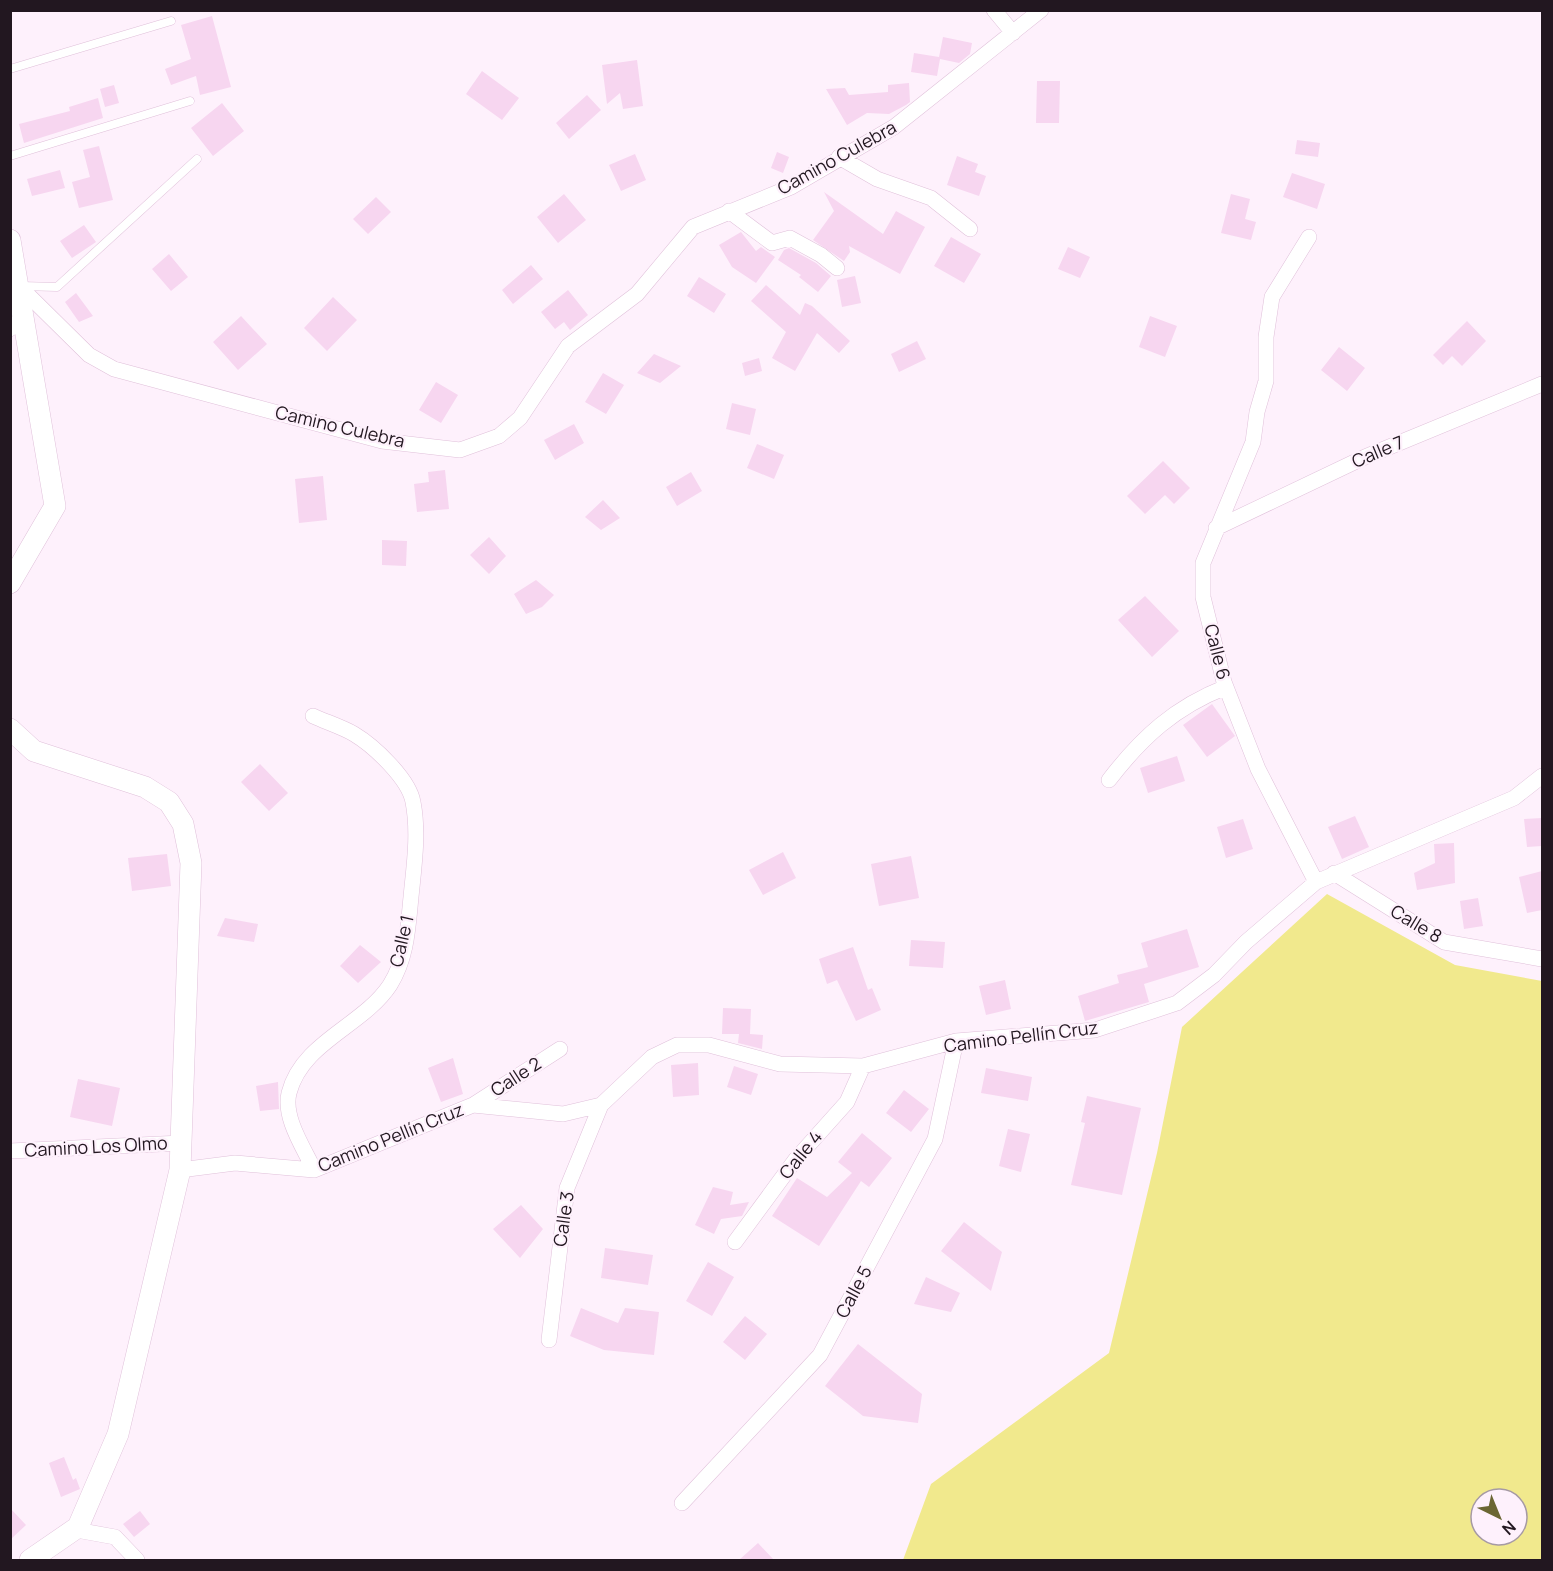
<svg xmlns="http://www.w3.org/2000/svg" width="1553" height="1571" viewBox="0 0 1553 1571" font-family="Manrope,sans-serif">
<style>
.green{fill:#f1e98d;fill-rule:evenodd}
.building{fill:#f7d6f0}
.lines{fill:none;stroke-linecap:round;stroke-linejoin:round}
.lane-casing{stroke:#e0c1da;stroke-width:9}
.street-casing{stroke:#e0c1da;stroke-width:16}
.secondary-casing{stroke:#e0c1da;stroke-width:22}
.lane{stroke:#fff;stroke-width:8}
.street{stroke:#fff;stroke-width:15}
.secondary{stroke:#fff;stroke-width:21}
.labels{text-anchor:middle;stroke-width:4.5;stroke-linejoin:round;paint-order:stroke}
.street-label{font-size:18px;fill:#221720;stroke:#fef1fc}
</style>
<rect width="100%" height="100%" fill="#fef1fc"/>
<path class="green" d="M 1327,894 L 1455,965 L 1542,981 L 1542,1560 L 903,1560 L 931,1484 L 1109,1353 L 1157,1153 L 1182,1027 ZM 1481,1499 L 1517,1499 L 1517,1535 L 1481,1535 Z"/>
<path class="building" d="M 212,16 L 231,87 L 200,95 L 196,76 L 171,85 L 165,69 L 191,59 L 181,25 Z
M 943,37 L 972,43 L 970,54 L 959,63 L 940,59 L 937,76 L 911,72 L 914,53 L 939,57 Z
M 637,60 L 643,106 L 623,109 L 620,93 L 607,104 L 602,65 Z
M 482,71 L 519,98 L 502,120 L 466,94 Z
M 1037,81 L 1060,81 L 1059,123 L 1036,123 Z
M 909,83 L 910,102 L 906,105 L 889,114 L 867,113 L 847,125 L 826,89 L 845,88 L 849,95 L 888,92 L 888,85 Z
M 114,85 L 119,103 L 105,107 L 100,89 Z
M 587,95 L 601,110 L 569,139 L 556,123 Z
M 98,98 L 103,118 L 24,143 L 19,124 L 70,111 L 69,107 Z
M 222,103 L 244,131 L 213,156 L 191,128 Z
M 1297,140 L 1320,143 L 1318,157 L 1295,154 Z
M 99,146 L 113,200 L 79,208 L 72,182 L 90,177 L 83,150 Z
M 777,152 L 789,157 L 783,173 L 771,168 Z
M 635,154 L 646,180 L 621,191 L 609,165 Z
M 957,156 L 978,164 L 975,172 L 986,176 L 979,196 L 947,185 Z
M 60,170 L 65,188 L 32,196 L 27,179 Z
M 1292,173 L 1325,184 L 1317,209 L 1283,197 Z
M 824,192 L 883,234 L 896,211 L 925,227 L 900,274 L 849,246 L 850,252 L 844,261 L 813,240 L 834,211 Z
M 564,194 L 586,220 L 558,243 L 537,217 Z
M 1231,194 L 1250,199 L 1245,219 L 1256,222 L 1251,240 L 1221,233 Z
M 376,197 L 391,212 L 368,234 L 353,219 Z
M 84,225 L 96,242 L 72,258 L 60,241 Z
M 741,232 L 756,251 L 761,247 L 775,257 L 756,283 L 732,267 L 719,245 Z
M 951,237 L 981,254 L 964,283 L 934,266 Z
M 1068,247 L 1090,257 L 1080,278 L 1058,269 Z
M 789,248 L 816,263 L 831,276 L 818,292 L 799,277 L 801,275 L 778,260 L 784,250 Z
M 169,254 L 188,277 L 171,291 L 152,269 Z
M 531,265 L 543,279 L 513,304 L 502,290 Z
M 855,276 L 861,303 L 842,307 L 837,280 Z
M 699,277 L 726,294 L 714,313 L 687,296 Z
M 766,285 L 800,315 L 805,303 L 812,306 L 850,341 L 839,353 L 817,333 L 795,371 L 772,358 L 786,332 L 751,301 Z
M 568,290 L 588,315 L 570,330 L 564,322 L 555,329 L 541,312 Z
M 76,293 L 93,316 L 79,322 L 65,302 Z
M 333,297 L 357,320 L 327,351 L 304,328 Z
M 241,316 L 267,344 L 238,370 L 213,342 Z
M 1150,316 L 1177,326 L 1165,357 L 1139,347 Z
M 1467,321 L 1486,341 L 1462,366 L 1452,356 L 1443,365 L 1433,355 Z
M 917,341 L 926,359 L 899,372 L 891,354 Z
M 1339,347 L 1365,368 L 1347,391 L 1321,370 Z
M 654,354 L 681,366 L 660,383 L 637,373 Z
M 759,358 L 762,371 L 745,376 L 742,363 Z
M 603,373 L 624,385 L 606,414 L 585,402 Z
M 436,382 L 458,395 L 441,423 L 419,410 Z
M 732,403 L 756,409 L 750,435 L 726,429 Z
M 574,424 L 584,443 L 555,460 L 544,440 Z
M 757,444 L 784,455 L 774,479 L 747,468 Z
M 1163,461 L 1190,488 L 1174,504 L 1165,495 L 1145,514 L 1127,496 Z
M 445,470 L 449,509 L 417,512 L 414,484 L 429,482 L 428,472 Z
M 691,472 L 702,491 L 677,506 L 666,487 Z
M 323,476 L 327,520 L 299,523 L 295,479 Z
M 603,500 L 620,518 L 601,530 L 585,517 Z
M 489,537 L 506,556 L 489,574 L 470,555 Z
M 382,540 L 407,541 L 406,566 L 382,565 Z
M 536,580 L 554,595 L 542,607 L 526,614 L 514,594 Z
M 1145,596 L 1179,631 L 1152,657 L 1118,620 Z
M 1212,704 L 1235,736 L 1207,757 L 1183,725 Z
M 1177,756 L 1185,781 L 1148,793 L 1140,768 Z
M 260,764 L 288,793 L 269,811 L 241,782 Z
M 1355,816 L 1369,847 L 1342,859 L 1328,827 Z
M 1542,818 L 1542,846 L 1527,847 L 1524,819 Z
M 1243,819 L 1253,849 L 1226,858 L 1217,827 Z
M 1454,843 L 1455,883 L 1417,890 L 1414,873 L 1435,863 L 1434,844 Z
M 783,852 L 796,878 L 763,895 L 749,870 Z
M 167,854 L 171,886 L 132,891 L 128,858 Z
M 911,856 L 919,898 L 879,906 L 871,864 Z
M 1542,871 L 1542,910 L 1527,913 L 1519,877 Z
M 1478,898 L 1483,926 L 1464,929 L 1460,901 Z
M 225,918 L 258,924 L 254,942 L 217,936 Z
M 1187,929 L 1199,967 L 1144,984 L 1149,1002 L 1085,1021 L 1078,996 L 1119,983 L 1117,975 L 1148,967 L 1141,943 Z
M 911,940 L 945,942 L 943,968 L 909,966 Z
M 360,945 L 381,962 L 358,983 L 340,966 Z
M 853,947 L 868,990 L 872,988 L 881,1010 L 856,1021 L 837,980 L 827,984 L 819,959 Z
M 1005,980 L 1011,1009 L 986,1015 L 979,986 Z
M 723,1008 L 751,1009 L 750,1034 L 763,1035 L 762,1049 L 738,1043 L 739,1034 L 722,1034 Z
M 453,1058 L 463,1094 L 441,1102 L 428,1068 Z
M 698,1063 L 699,1095 L 673,1097 L 671,1065 Z
M 734,1066 L 758,1074 L 751,1095 L 727,1087 Z
M 986,1068 L 1032,1077 L 1028,1101 L 981,1093 Z
M 78,1079 L 120,1088 L 112,1126 L 70,1117 Z
M 278,1082 L 279,1109 L 260,1111 L 256,1086 Z
M 904,1090 L 929,1109 L 911,1132 L 886,1113 Z
M 1087,1096 L 1141,1108 L 1122,1195 L 1071,1185 L 1085,1123 L 1081,1122 Z
M 1008,1129 L 1030,1134 L 1021,1172 L 999,1166 Z
M 862,1133 L 892,1158 L 869,1187 L 861,1181 L 819,1246 L 772,1216 L 797,1178 L 827,1197 L 852,1173 L 838,1162 Z
M 713,1187 L 733,1192 L 730,1205 L 749,1202 L 742,1216 L 721,1219 L 714,1234 L 695,1225 Z
M 521,1205 L 543,1229 L 520,1258 L 493,1229 Z
M 964,1222 L 1002,1252 L 991,1291 L 941,1251 Z
M 605,1248 L 653,1255 L 648,1285 L 601,1278 Z
M 708,1262 L 734,1277 L 712,1316 L 686,1301 Z
M 926,1277 L 960,1293 L 951,1312 L 914,1304 Z
M 581,1308 L 618,1323 L 625,1308 L 659,1312 L 654,1355 L 604,1350 L 570,1336 Z
M 745,1316 L 767,1334 L 745,1360 L 723,1342 Z
M 858,1344 L 922,1394 L 918,1423 L 863,1416 L 825,1386 Z
M 64,1457 L 73,1480 L 76,1478 L 80,1489 L 61,1497 L 49,1463 Z
M 10,1508 L 26,1525 L 10,1540 Z
M 140,1511 L 150,1524 L 134,1537 L 123,1524 Z
M 758,1543 L 774,1560 L 739,1560 Z"/>
<g class="lines">
<defs>
<path id="lane" d="M 10,69 L 171,21
M 10,156 L 190,101
M 21,286 L 57,287 L 197,159"/>
<path id="street" d="M 994,10 L 1013,33
M 839,157 L 877,179 L 931,198 L 970,229
M 729,211 L 772,243 L 790,238 L 821,255 L 837,268
M 1309,237 L 1272,297 L 1266,337 L 1266,381 L 1257,412 L 1253,442 L 1203,563 L 1203,597 L 1224,682 L 1258,769 L 1316,882
M 19,286 L 89,355 L 114,369 L 382,441 L 460,450 L 499,436 L 520,418 L 568,346 L 637,294 L 693,227 L 791,187 L 894,127 L 1041,10
M 10,329 L 24,316
M 1216,528 L 1365,457 L 1542,384
M 313,716 C 326,722 342,727 354,734 C 374,746 409,779 413,802 C 419,833 414,866 411,897 C 408,927 407,958 390,985 C 363,1026 302,1042 289,1093 C 283,1118 304,1148 314,1170
M 1109,780 C 1142,737 1175,707 1226,687
M 1334,873 L 1444,942 L 1542,959
M 473,1105 L 560,1049
M 10,1151 L 182,1143
M 180,1170 L 235,1163 L 314,1170 L 473,1105 L 563,1114 L 601,1105 L 652,1057 L 677,1045 L 709,1045 L 780,1064 L 863,1066 L 956,1041 L 1095,1030 L 1177,1003 L 1214,975 L 1246,942 L 1316,882 L 1514,798 L 1542,776
M 735,1242 L 796,1159 L 847,1102 L 863,1066
M 549,1340 L 567,1188 L 601,1105
M 682,1503 L 820,1355 L 935,1139 L 956,1041
M 78,1527 L 82,1531 L 115,1537 L 137,1560"/>
<path id="secondary" d="M 10,240 L 55,506 L 10,583
M 10,729 L 34,751 L 145,787 L 169,802 L 183,824 L 191,863 L 180,1170 L 118,1434 L 78,1527 L 30,1560"/>
</defs>
<use href="#lane" class="lane-casing"/>
<use href="#street" class="street-casing"/>
<use href="#secondary" class="secondary-casing"/>
<use href="#lane" class="lane"/>
<use href="#street" class="street"/>
<use href="#secondary" class="secondary"/>
</g>
<g class="labels">
<g class="street-label">
<text transform="translate(837 158) rotate(-29)" y="6">Camino Culebra</text>
<text transform="translate(340 427) rotate(13)" y="6">Camino Culebra</text>
<text transform="translate(1378 452) rotate(-23)" y="6">Calle 7</text>
<text transform="translate(1217 652) rotate(76)" y="6">Calle 6</text>
<text transform="translate(1416 924) rotate(31)" y="6">Calle 8</text>
<text transform="translate(402 941) rotate(-77)" y="6">Calle 1</text>
<text transform="translate(1021 1037) rotate(-7)" y="6">Camino Pellín Cruz</text>
<text transform="translate(516 1077) rotate(-33)" y="6">Calle 2</text>
<text transform="translate(391 1138) rotate(-22)" y="6">Camino Pellín Cruz</text>
<text transform="translate(96 1147) rotate(-3)" y="6">Camino Los Olmo</text>
<text transform="translate(801 1155) rotate(-51)" y="6">Calle 4</text>
<text transform="translate(564 1219) rotate(-82)" y="6">Calle 3</text>
<text transform="translate(854 1292) rotate(-62)" y="6">Calle 5</text>
</g>
</g>
<rect width="1553" height="1571" fill="none" stroke="#221720" stroke-width="24"/>
<g transform="translate(1499 1517) rotate(137)"><circle r="28" fill="#fef1fc" stroke="#a69aa4" stroke-width="1.5"/>
<path d="M0-4.5L10 22L0 15L-10 22Z" fill="#6b6633"/>
<text y="-9" font-size="16" font-weight="bold" text-anchor="middle" fill="#221720">N</text>
</g>
</svg>
